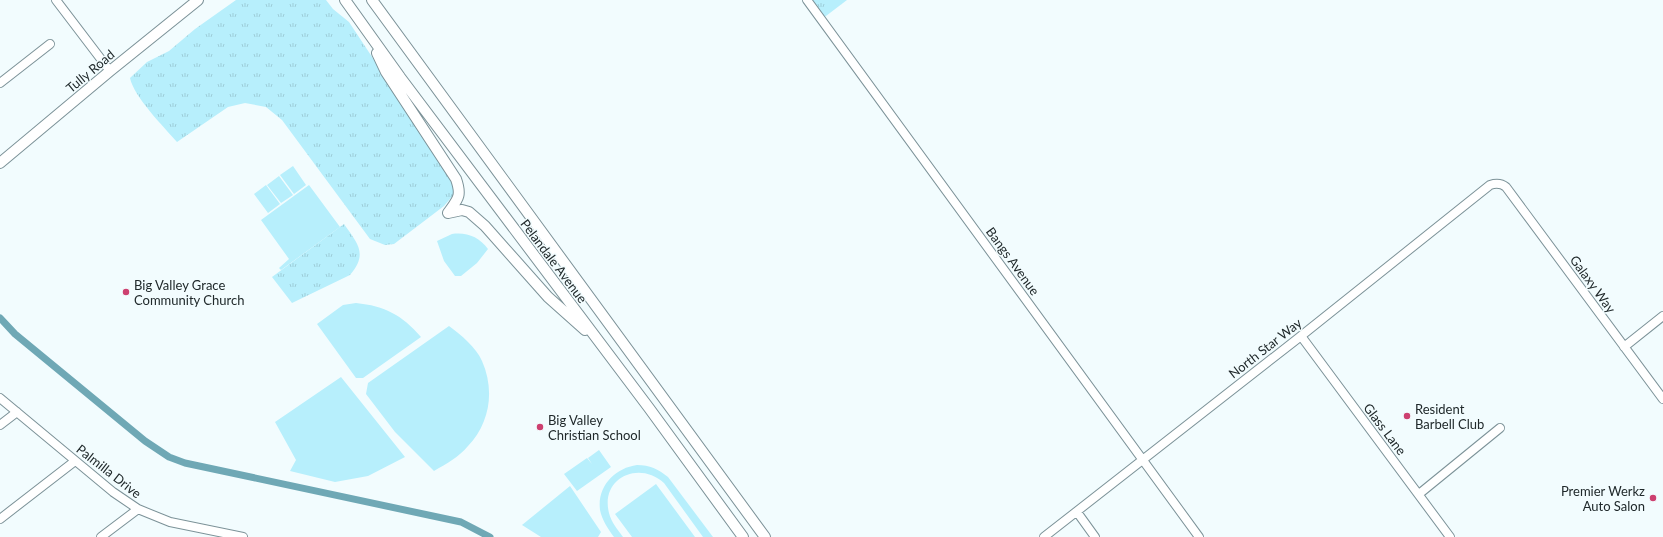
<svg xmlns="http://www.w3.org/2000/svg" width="1663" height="537" viewBox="0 0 1663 537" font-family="Lato,sans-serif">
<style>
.grass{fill:url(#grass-tufts)}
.pitch{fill:#b7effc}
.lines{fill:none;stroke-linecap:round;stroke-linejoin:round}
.canal{stroke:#6fa8b5;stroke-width:7}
.minor-casing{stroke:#7c9298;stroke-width:10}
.major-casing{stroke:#7c9298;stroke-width:12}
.minor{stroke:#fff;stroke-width:8}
.major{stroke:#fff;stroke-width:10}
.poi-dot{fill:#cd4070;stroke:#f2fcfe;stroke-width:1.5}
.labels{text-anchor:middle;stroke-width:3;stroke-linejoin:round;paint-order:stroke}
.street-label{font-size:13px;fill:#20292b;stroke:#f2fcfe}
.poi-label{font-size:13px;fill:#20292b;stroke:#f2fcfe;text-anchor:start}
</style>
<defs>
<pattern id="grass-tufts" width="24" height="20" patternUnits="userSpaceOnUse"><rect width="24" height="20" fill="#b7effc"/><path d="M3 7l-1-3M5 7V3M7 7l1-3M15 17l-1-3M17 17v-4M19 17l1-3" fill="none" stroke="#9dcdd8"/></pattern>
</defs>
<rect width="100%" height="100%" fill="#f2fcfe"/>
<path class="grass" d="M 236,0 L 326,0 L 333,9 L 349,22 L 452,178 L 455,193 L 444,206 L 394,244 L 385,245 L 370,239 L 282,120 L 266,107 L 245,103 L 228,107 L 177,142 C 164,127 134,97 130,78 L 147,62 L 169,51 L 195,29 Z
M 808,0 L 847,0 L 822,19 Z
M 344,224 C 358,244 368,254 350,275 L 292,303 L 272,277 Z"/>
<path class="pitch" d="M 293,166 L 306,185 L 294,194 L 280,175 Z
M 279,176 L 293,195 L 281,203 L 267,185 Z
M 266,185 L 280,204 L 268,213 L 254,194 Z
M 309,185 L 340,227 L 281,270 L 279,268 L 289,259 L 261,220 Z
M 452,234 C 467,232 479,237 488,249 L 477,263 L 461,276 L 455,276 L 444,261 L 437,241 Z
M 356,303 C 385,306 402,315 421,337 L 363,378 L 356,378 L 317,324 L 343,305 Z
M 449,326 C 461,335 476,347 482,361 C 495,390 490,423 468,446 C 459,457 446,464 434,471 L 395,432 L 366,394 L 368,383 Z
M 341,377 L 405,457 L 368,476 L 335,482 L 290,471 L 296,460 L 275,422 Z
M 599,450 L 611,467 L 577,491 L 564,474 L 587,458 L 592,464 L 588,458 Z
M 637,465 C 650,465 658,469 668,477 L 713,537 L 703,537 L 664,483 C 639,460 600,478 609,513 C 611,522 618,530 623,537 L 614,537 C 608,529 602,520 600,510 C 597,486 615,468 637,465 Z
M 656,484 L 695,537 L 632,537 L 615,514 Z
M 570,486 L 601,532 L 598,537 L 541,537 L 522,525 Z"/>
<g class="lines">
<path class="canal" d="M 0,318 L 15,334 L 145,441 L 169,457 L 185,463 L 461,522 L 490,537"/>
<defs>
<path id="minor" d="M 56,0 L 110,71
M 807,0 L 1199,537
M 0,83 L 50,44
M 1301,336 L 1450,537
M 1624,347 L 1663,316
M 0,398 L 113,492 L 138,509 L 170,522 L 243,537
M 0,425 L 17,412
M 1419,494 L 1500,428
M 1077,512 L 1095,537
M 0,519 L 75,461
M 101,537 L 138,509
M 1044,537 L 1301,336 L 1490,185 C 1496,183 1501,183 1506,187 L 1663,399"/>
<path id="major" d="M 345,0 L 400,77 L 649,408 L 743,537
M 372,0 L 765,537
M 377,53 L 386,72 L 456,179 C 462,196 458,199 448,213
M 0,163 L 110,71 L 198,0
M 448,213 L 462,210 L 469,212 L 485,226 L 548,297 L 585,330"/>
</defs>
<use href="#minor" class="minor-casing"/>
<use href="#major" class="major-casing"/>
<use href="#minor" class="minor"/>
<use href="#major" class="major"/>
</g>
<g class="poi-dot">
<circle cx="126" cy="292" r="4"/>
<circle cx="1407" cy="416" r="4"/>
<circle cx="540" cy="427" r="4"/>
<circle cx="1653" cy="498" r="4"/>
</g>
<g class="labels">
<g class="street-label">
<text transform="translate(90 71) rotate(-40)" y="5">Tully Road</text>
<text transform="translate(554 261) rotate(53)" y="5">Pelandale Avenue</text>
<text transform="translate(1013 261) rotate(54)" y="5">Bangs Avenue</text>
<text transform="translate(1593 284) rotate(54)" y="5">Galaxy Way</text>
<text transform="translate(1265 348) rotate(-38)" y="5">North Star Way</text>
<text transform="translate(1385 429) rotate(53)" y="5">Glass Lane</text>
<text transform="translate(109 471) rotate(38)" y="5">Palmilla Drive</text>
</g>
<g class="poi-label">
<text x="134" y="290">Big Valley Grace<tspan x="134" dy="15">Community Church</tspan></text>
<text x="1415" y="414">Resident<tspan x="1415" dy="15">Barbell Club</tspan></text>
<text x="548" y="425">Big Valley<tspan x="548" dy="15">Christian School</tspan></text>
<text x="1645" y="496" text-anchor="end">Premier Werkz<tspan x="1645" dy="15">Auto Salon</tspan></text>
</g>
</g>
</svg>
